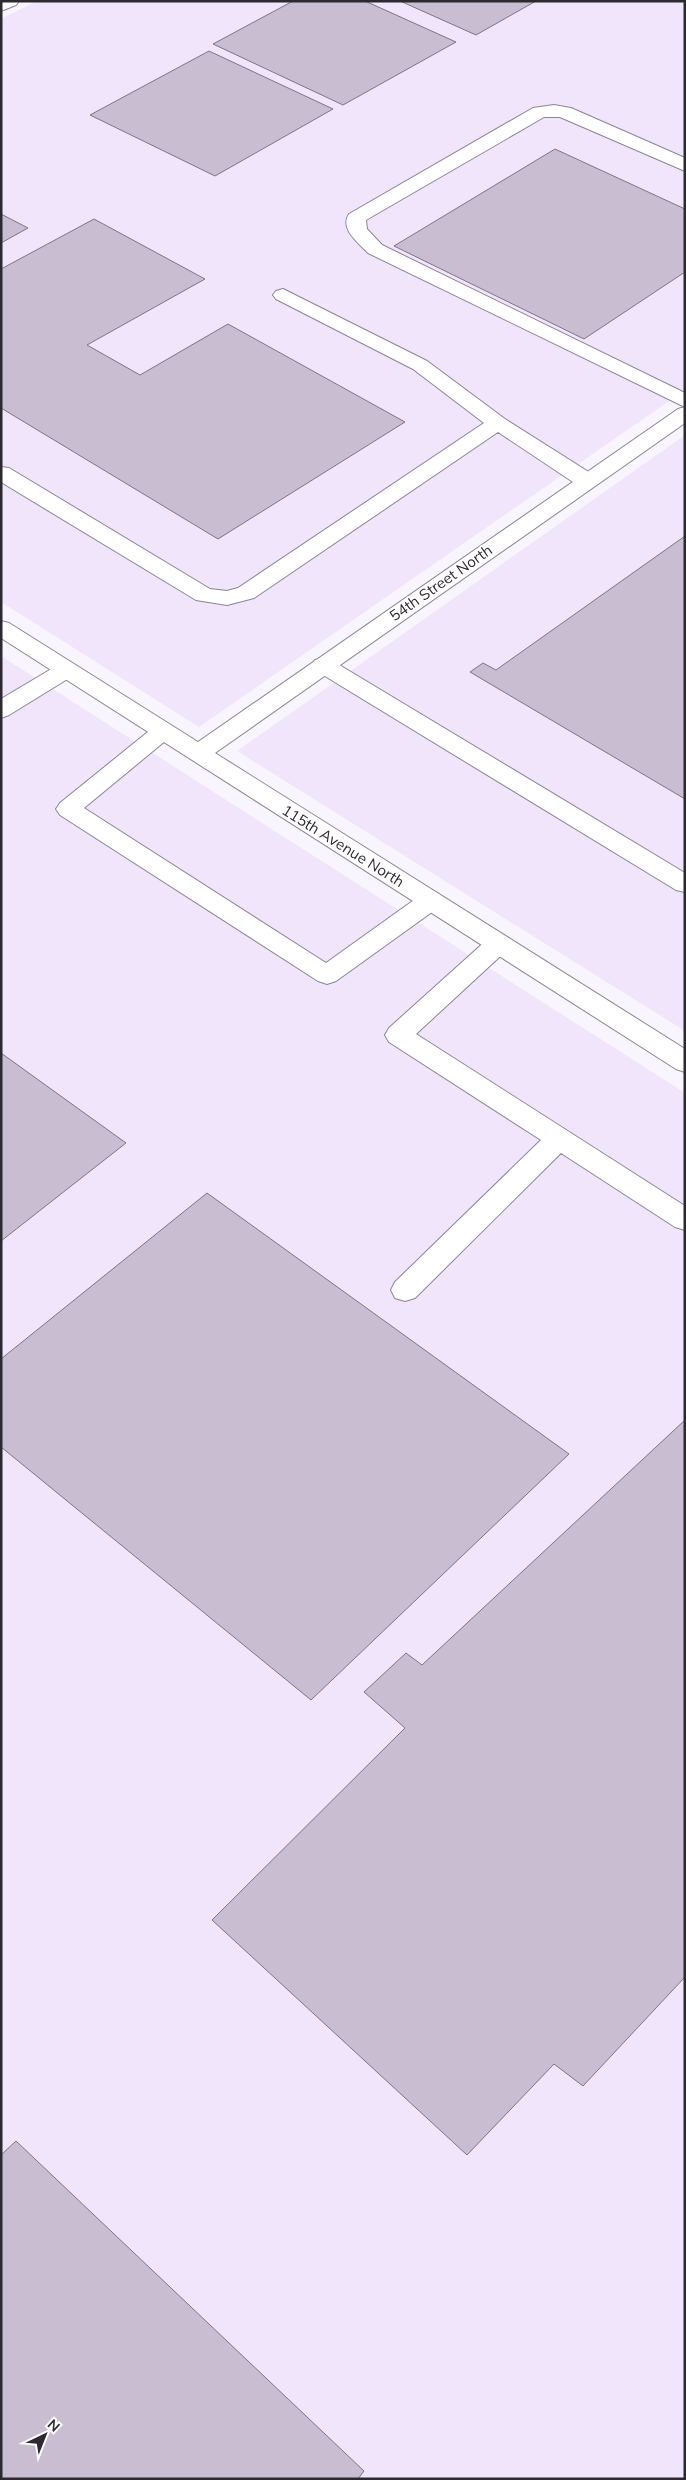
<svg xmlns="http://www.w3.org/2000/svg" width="686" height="2480" viewBox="0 0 686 2480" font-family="Mulish,sans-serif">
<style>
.built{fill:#f0e5fb}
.building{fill:#c8bdd1;stroke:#7e7487}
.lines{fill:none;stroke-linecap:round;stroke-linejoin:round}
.lane-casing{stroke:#8d8396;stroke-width:2}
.street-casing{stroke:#8d8396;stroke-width:2}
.lane{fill:#fff;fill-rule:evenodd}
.street{fill:#fff;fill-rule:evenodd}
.labels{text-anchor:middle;stroke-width:4;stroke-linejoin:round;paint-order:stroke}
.street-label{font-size:15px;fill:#2d2930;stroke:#fff}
</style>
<rect width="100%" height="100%" fill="#f9f5fe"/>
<path class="built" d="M 37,1 L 685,1 L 685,390 L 199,727 L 1,602 L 1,19 Z
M 685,435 L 685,1031 L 237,751 Z
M 1,656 L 685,1093 L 685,2479 L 1,2479 Z"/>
<path class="building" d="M 293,1 L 365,1 L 456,42 L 343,105 L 213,44 Z
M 400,1 L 536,1 L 476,35 Z
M 209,51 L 333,109 L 215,176 L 90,115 Z
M 555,149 L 685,209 L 685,272 L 584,339 L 394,246 Z
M 1,214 L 28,228 L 1,243 Z
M 94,219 L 205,279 L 87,345 L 140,375 L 228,324 L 405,422 L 218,539 L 1,408 L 1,269 Z
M 685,536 L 685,799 L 470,672 L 483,663 L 496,670 Z
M 1,1053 L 126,1143 L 1,1241 Z
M 207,1193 L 569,1454 L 311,1700 L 1,1447 L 1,1359 Z
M 685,1420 L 685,1977 L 583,2086 L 554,2064 L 467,2155 L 212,1920 L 405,1728 L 364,1692 L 406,1653 L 422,1665 Z
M 16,2141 L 364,2471 L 358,2479 L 1,2479 L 1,2155 Z"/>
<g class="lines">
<defs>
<path id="lane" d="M 554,105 L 571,108 L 685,158 L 685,171 L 560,117 L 544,117 L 366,220 L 367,229 L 382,245 L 685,393 L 685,407 L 368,253 C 359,243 339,229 349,214 L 533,108 Z
M 283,289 L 427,361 L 505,419 L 595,476 L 598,481 L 595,486 L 587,487 L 579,486 L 498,432 L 254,598 L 227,605 L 196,600 L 1,482 L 1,467 L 9,468 L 210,589 L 227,591 L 238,588 L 484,423 L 413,369 L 276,299 L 273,295 L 276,291 Z
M 323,658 L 331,660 L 685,873 L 685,892 L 676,890 L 315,670 L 312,665 L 315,660 Z
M 66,663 L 74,665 L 77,670 L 74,675 L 9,715 L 1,718 L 1,699 L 58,665 Z
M 162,724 L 170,727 L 174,732 L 170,737 L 84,808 L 326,963 L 421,895 L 430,892 L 439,895 L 442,901 L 439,907 L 336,981 L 327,984 L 318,981 L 60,815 L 56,809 L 60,803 L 154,727 Z
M 498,935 L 507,938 L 511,944 L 507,950 L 416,1034 L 685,1206 L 685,1230 L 675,1227 L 561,1153 L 415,1298 L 405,1301 L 395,1298 L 391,1290 L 395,1282 L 541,1140 L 389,1042 L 385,1035 L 389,1028 L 489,938 Z"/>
<path id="street" d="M 1,1 L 19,1 L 16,5 L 1,11 Z
M 685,407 L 685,423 L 215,753 L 685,1049 L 685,1072 L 676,1069 L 1,638 L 1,621 L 9,623 L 198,742 L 678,409 Z"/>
</defs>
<use href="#lane" class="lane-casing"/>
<use href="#street" class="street-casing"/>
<use href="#lane" class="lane"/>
<use href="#street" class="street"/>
</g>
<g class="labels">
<g class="street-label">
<text transform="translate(441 583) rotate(-35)" y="5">54th Street North</text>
<text transform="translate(343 846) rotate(32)" y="5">115th Avenue North</text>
</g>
</g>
<rect width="686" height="2480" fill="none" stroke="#2d2930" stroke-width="5"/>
<g transform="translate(45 2435) rotate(43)" stroke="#ffffff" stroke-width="4" paint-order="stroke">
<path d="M0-4L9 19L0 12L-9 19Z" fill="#2d2930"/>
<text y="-8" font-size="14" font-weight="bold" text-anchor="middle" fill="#2d2930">N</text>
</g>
</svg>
